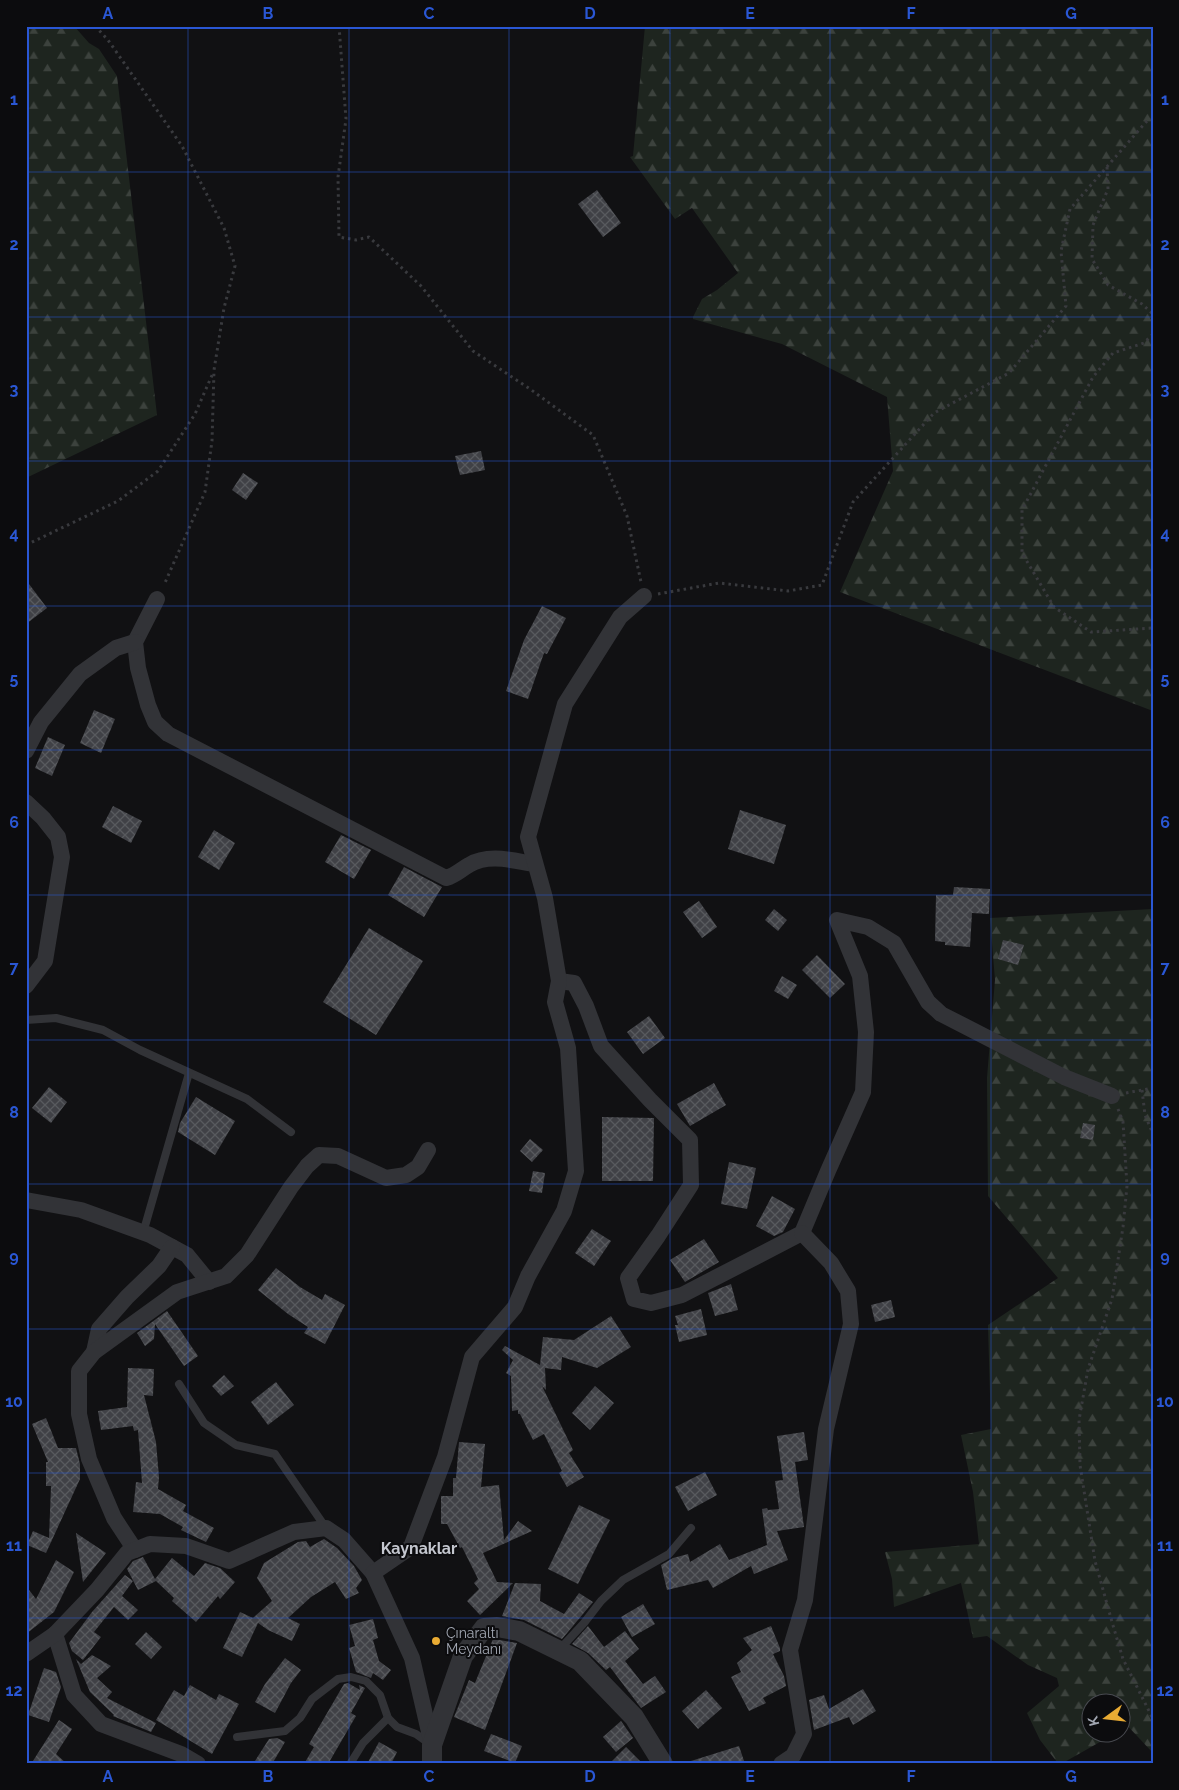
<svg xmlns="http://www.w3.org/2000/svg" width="1179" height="1790" viewBox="0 0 1179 1790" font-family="Raleway,sans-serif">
<defs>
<pattern id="forest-firs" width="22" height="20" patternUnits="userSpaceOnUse" patternTransform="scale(1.25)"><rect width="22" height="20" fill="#1e251f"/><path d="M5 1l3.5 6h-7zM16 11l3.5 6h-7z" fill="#3c423d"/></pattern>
<pattern id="building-cross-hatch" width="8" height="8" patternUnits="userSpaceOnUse" patternTransform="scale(1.25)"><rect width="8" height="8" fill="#404146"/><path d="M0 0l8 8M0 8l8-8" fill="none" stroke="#585a5e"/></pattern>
</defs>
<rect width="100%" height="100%" fill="#111113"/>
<g fill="url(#forest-firs)">
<path d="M26,26H74L89,43L99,49L117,76L157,415L26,478Z"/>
<path d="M645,26H1153V711L840,592L893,471L887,397L782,344L693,319V317L702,299L717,290L738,273L692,208L675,219L630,157L633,156Z"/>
<path d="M1153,909V1753L1123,1721L1122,1722V1702H1092V1732L1112,1733L1107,1738L1061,1764H1054L1057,1762L1040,1740L1027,1713L1059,1686L1057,1678L1028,1665L987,1636L973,1638L961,1583L894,1607L892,1579L885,1552L979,1544L973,1492L961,1435L991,1429L988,1325L1058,1278L988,1196L987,1078L995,980L990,918Z"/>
</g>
<g fill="url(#building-cross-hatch)">
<path d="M597,190L621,223L603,237L578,204Z"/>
<path d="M481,451L485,470L460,475L455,456Z"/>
<path d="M243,473L258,483L246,500L232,490Z"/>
<path d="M26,580L47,608L26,624Z"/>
<path d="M542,606L566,618L547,654L544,653L528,699L506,691L524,640Z"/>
<path d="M94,710L115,719L101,753L80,743Z"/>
<path d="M48,737L65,745L52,776L35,768Z"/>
<path d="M113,806L142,821L131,843L102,827Z"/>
<path d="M740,810L786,825L774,864L728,849Z"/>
<path d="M214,830L235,843L219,870L198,857Z"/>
<path d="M341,835L371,850L354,879L325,862Z"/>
<path d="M404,867L442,887L424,917L388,895Z"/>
<path d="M954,887L990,889L989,914L972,913L970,947L945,945V942L935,941L936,895H953Z"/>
<path d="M699,901L717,927L702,938L683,912Z"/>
<path d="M774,909L787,920L778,931L765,920Z"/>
<path d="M369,928L423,961L376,1035L323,1002Z"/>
<path d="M1003,940L1024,945L1018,965L998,959Z"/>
<path d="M817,955L845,984L830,998L802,970Z"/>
<path d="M782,976L797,985L788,999L774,991Z"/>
<path d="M649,1016L665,1038L643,1054L627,1032Z"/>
<path d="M714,1083L726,1105L690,1126L677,1104Z"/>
<path d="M49,1087L67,1102L51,1123L32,1108Z"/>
<path d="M196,1097L235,1121L215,1155L178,1132L180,1123Z"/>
<path d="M602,1117L654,1118L653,1181H602Z"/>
<path d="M1083,1123L1095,1125L1093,1140L1080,1138Z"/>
<path d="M530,1139L543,1150L532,1162L520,1151Z"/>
<path d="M729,1162L756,1168L747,1209L721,1204Z"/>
<path d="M533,1171L545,1173L542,1193L529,1191Z"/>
<path d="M772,1196L795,1209L783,1232L774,1236L756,1226Z"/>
<path d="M592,1229L611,1241L594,1266L575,1253Z"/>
<path d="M704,1239L719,1262L685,1282L670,1260Z"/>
<path d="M276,1268L300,1287L322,1300L325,1294L345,1305L325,1344L304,1333L308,1327L288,1314L258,1290Z"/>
<path d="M731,1284L738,1310L715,1316L708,1293Z"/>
<path d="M891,1300L895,1317L875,1322L871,1305Z"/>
<path d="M701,1309L707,1335L679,1342L675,1325H678L675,1316Z"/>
<path d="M167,1311L198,1356L184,1366L155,1324L154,1339L145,1346L137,1333Z"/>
<path d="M611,1316L631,1347L597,1368L562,1357L561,1370L545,1368L546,1390L542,1386L573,1450L569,1453L584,1477L567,1487L559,1473L562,1471L544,1434L533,1440L520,1414H518V1410L512,1411L511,1376L506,1373L513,1360L502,1350L505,1346L540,1365L543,1337L574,1340Z"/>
<path d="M128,1368L154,1369L153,1396L144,1395L156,1442L159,1477L158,1489L186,1505L183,1511L214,1528L206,1542L181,1530L183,1527L160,1514L133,1512L136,1482L142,1483L138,1430L134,1431L133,1426L101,1430L98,1411L127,1407Z"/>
<path d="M224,1375L234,1386L221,1396L212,1386Z"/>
<path d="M276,1382L294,1405L268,1425L251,1402Z"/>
<path d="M595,1386L614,1403L590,1430L572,1413Z"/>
<path d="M46,1418L58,1448H76L80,1464V1479L46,1553L27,1545L33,1531L49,1538L51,1486H46V1462H48L32,1424Z"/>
<path d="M804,1432L808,1460L795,1462L804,1527L777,1531L788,1560L754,1574L751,1566L713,1588L708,1580L667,1590L661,1565L673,1558L688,1554L690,1562L720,1544L729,1560L767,1545L762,1509L767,1508L768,1510L779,1509L775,1481L783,1480L777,1436Z"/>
<path d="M459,1442L485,1444L481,1487L499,1485L504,1540L518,1521L532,1531L483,1553L497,1582L513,1583L480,1615L467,1601L479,1589L474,1583L478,1579L462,1547L460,1548L447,1524H441V1496H453V1478H456Z"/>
<path d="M705,1472L717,1495L688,1511L675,1487Z"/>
<path d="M579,1505L610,1520L578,1584L548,1569Z"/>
<path d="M76,1533L106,1553L83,1582Z"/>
<path d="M324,1539L337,1548L354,1566L362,1580L356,1588L359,1593L346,1599L335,1582L311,1597L288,1618L300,1624L292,1641L268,1630L258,1623L242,1657L223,1648L240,1612L253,1618L272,1601L257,1578L264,1563L298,1542L306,1541L310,1547Z"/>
<path d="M143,1557L155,1579L172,1558L194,1576L205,1563L220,1568L235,1582L220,1599L218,1596L196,1622L172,1601L174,1598L156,1581L138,1590L127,1569L133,1561Z"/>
<path d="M56,1560L74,1572L54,1612L26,1634V1586L36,1599Z"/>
<path d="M125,1575L133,1581L122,1596L138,1610L128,1620L114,1607L94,1632L101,1637L83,1660L72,1651L69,1643L92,1612Z"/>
<path d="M515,1583L541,1584L540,1601L564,1614L579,1593L593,1602L562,1639L524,1620L502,1616Z"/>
<path d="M643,1604L655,1624L632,1637L621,1617Z"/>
<path d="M373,1619L378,1638L373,1640L379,1661L391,1670L383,1680L373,1673L371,1678L356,1672L349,1648L355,1646L349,1625Z"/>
<path d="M588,1626L604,1647L625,1631L639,1649L625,1661L643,1684L655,1676L666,1692L641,1708L610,1667L606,1670L588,1653L572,1644Z"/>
<path d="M771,1626L780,1648V1651L773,1654L784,1676L786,1686L763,1698L766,1703L749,1711L731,1677L741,1672L737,1663L752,1650L743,1638Z"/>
<path d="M146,1632L162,1647L151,1659L135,1644Z"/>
<path d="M493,1639L517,1643L485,1730L454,1717L469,1680L475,1683Z"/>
<path d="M92,1655L111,1666L97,1678L112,1692L107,1698L156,1723L151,1732L113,1716L114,1715L90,1692L76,1659L81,1664Z"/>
<path d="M285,1658L301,1670L291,1683L275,1713L255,1702L265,1684Z"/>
<path d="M44,1668L56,1672L61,1687L49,1722L28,1715Z"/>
<path d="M348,1683L360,1690L359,1685L365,1688L351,1713L356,1716L328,1764H304L314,1747L309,1744L344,1684Z"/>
<path d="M190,1685L216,1700L219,1694L239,1704L212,1754L156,1720L174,1690L184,1696Z"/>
<path d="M863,1689L876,1711L853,1725L849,1717L814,1730L809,1700L824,1695L829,1709Z"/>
<path d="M706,1690L722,1708L698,1729L682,1711Z"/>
<path d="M59,1720L72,1729L56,1754L67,1764H31Z"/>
<path d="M621,1721L633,1738L616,1752L603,1737Z"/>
<path d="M491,1734L522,1746L515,1763L484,1751Z"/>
<path d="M277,1738L285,1742L272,1764H253L269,1739Z"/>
<path d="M379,1742L397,1752L391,1764H367Z"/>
<path d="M739,1746L745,1764H691V1761Z"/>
<path d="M626,1747L643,1764H609Z"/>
</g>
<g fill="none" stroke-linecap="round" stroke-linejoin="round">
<g stroke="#393a3e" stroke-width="3" stroke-dasharray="2.5 4" stroke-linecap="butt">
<path d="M95,26L108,40L182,146L224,228L235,266L224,308L214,370L212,441L205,492L164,585"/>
<path d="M339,26L346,119L338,177L339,237L356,240L369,237L421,286L473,351L530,389L593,435L627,516L641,582"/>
<path d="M1107,167L1108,189L1093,225L1092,259L1108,285L1142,304L1153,314"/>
<path d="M1153,334L1144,343L1113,353L1093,377L1022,510V553L1054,607L1091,632L1153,628"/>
<path d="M26,545L118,501L158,471L195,414L213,373"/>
<path d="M658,594L719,583L788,591L822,585L853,502L934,413L1009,373L1066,306L1061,251L1070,209L1146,122L1153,119"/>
<path d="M1142,1090L1145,1115L1153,1134"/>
<path d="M1126,1093L1153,1088"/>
<path d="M1118,1109L1123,1122L1127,1186L1123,1227L1112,1299L1088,1369L1079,1420L1080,1465L1095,1561L1112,1622L1123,1659L1153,1719"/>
</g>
<g stroke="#323337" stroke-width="8">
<path d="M26,1020L56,1018L103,1030L140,1050L247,1099L291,1132"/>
<path d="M143,1233L189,1073"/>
<path d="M179,1384L204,1423L236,1445L275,1454L326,1528"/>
<path d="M560,1649L584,1623L601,1601L623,1580L669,1554L691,1528"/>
<path d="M237,1737L285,1731L300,1718L312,1699L338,1679L351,1677L366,1681L380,1695L388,1718L397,1727L416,1734L430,1744"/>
<path d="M350,1764L363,1743L388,1718"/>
</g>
<g stroke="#323337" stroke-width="16">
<path d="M157,599L135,642L138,668L148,705L155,722L168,734L446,878C456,875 460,870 469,865C489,853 514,861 535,864"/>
<path d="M26,751L41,722L80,674L116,648L135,642"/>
<path d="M26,802L43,818L58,837L62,857L45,961L26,986"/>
<path d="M559,981L574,983L586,1006L601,1046L650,1100L690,1140L691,1185L658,1236L628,1278L634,1299L651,1303L682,1295L802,1233L828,1171L863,1092L866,1032L860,976L837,920L868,927L894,943L928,1002L941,1014L1064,1077L1112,1096"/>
<path d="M26,1200L81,1210L150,1235L187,1255L209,1282"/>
<path d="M94,1352L99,1329L127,1297L159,1266L172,1247"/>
<path d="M135,1550L114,1518L89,1459L79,1414V1371L94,1352L177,1292L226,1276L247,1255L291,1187L307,1166L319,1155L338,1156L386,1178L406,1175L418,1167L428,1150"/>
<path d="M55,1634L74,1695L101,1724L181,1754L198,1764"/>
<path d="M26,1654L55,1634L97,1590L127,1553L150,1544L186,1546L229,1561L294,1532L326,1528L344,1540L373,1573"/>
<path d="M432,1745L412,1658L373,1573L411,1547L445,1457L472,1357L515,1307L528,1276L564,1211L576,1171L568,1048L555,1002L559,981L545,898L528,837L565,704L620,617L644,596"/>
<path d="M781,1764L793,1756L804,1734L790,1650L805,1600L826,1429L851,1324L848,1291L831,1263L802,1233"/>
</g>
<path stroke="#323337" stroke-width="20" d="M432,1764V1745L463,1656L484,1628L497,1627L519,1631L580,1661L634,1717L663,1764"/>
</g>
<path fill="none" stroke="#2a57d4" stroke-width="1" stroke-opacity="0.55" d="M188,26V1764M349,26V1764M509,26V1764M670,26V1764M830,26V1764M991,26V1764M26,172H1153M26,317H1153M26,461H1153M26,606H1153M26,750H1153M26,895H1153M26,1040H1153M26,1184H1153M26,1329H1153M26,1473H1153M26,1618H1153"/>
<circle fill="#e9ab33" stroke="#0c0c0e" stroke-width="2" cx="436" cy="1641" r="5"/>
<g text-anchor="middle" stroke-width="4" stroke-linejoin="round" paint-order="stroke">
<g font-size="14" fill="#a3a8b3" stroke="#0c0c0e" text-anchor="start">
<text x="446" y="1638">Çınaraltı<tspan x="446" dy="16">Meydanı</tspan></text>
</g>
<g font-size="16" font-weight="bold" fill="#c4c7cf" stroke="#0c0c0e">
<text x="419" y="1554">Kaynaklar</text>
</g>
</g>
<rect width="1179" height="1790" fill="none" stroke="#0c0c0e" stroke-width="55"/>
<g transform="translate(1106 1718) rotate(255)"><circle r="24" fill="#0c0c0e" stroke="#484a50"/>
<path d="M0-4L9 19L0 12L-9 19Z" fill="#e9ab33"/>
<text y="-8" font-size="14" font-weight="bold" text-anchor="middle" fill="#a3a8b3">K</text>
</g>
<rect x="28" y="28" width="1124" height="1734" fill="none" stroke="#2a57d4" stroke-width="2"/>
<g font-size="16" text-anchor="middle" font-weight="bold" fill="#2a57d4">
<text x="108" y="19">A</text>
<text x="268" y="19">B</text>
<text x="429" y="19">C</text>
<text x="590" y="19">D</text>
<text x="750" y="19">E</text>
<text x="911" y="19">F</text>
<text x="1071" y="19">G</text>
<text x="14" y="105">1</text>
<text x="1165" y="105">1</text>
<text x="14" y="250">2</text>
<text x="1165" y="250">2</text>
<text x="14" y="395">3</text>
<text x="1165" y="395">3</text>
<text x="14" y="539">4</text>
<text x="1165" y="539">4</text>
<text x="14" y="684">5</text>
<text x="1165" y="684">5</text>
<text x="14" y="828">6</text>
<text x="1165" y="828">6</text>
<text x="14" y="973">7</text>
<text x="1165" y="973">7</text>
<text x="14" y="1118">8</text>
<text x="1165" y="1118">8</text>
<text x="14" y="1262">9</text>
<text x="1165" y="1262">9</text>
<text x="14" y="1407">10</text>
<text x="1165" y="1407">10</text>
<text x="14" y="1551">11</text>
<text x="1165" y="1551">11</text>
<text x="14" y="1696">12</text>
<text x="1165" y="1696">12</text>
<text x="108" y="1782">A</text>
<text x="268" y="1782">B</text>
<text x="429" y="1782">C</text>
<text x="590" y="1782">D</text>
<text x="750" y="1782">E</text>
<text x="911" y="1782">F</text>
<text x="1071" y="1782">G</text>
</g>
</svg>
